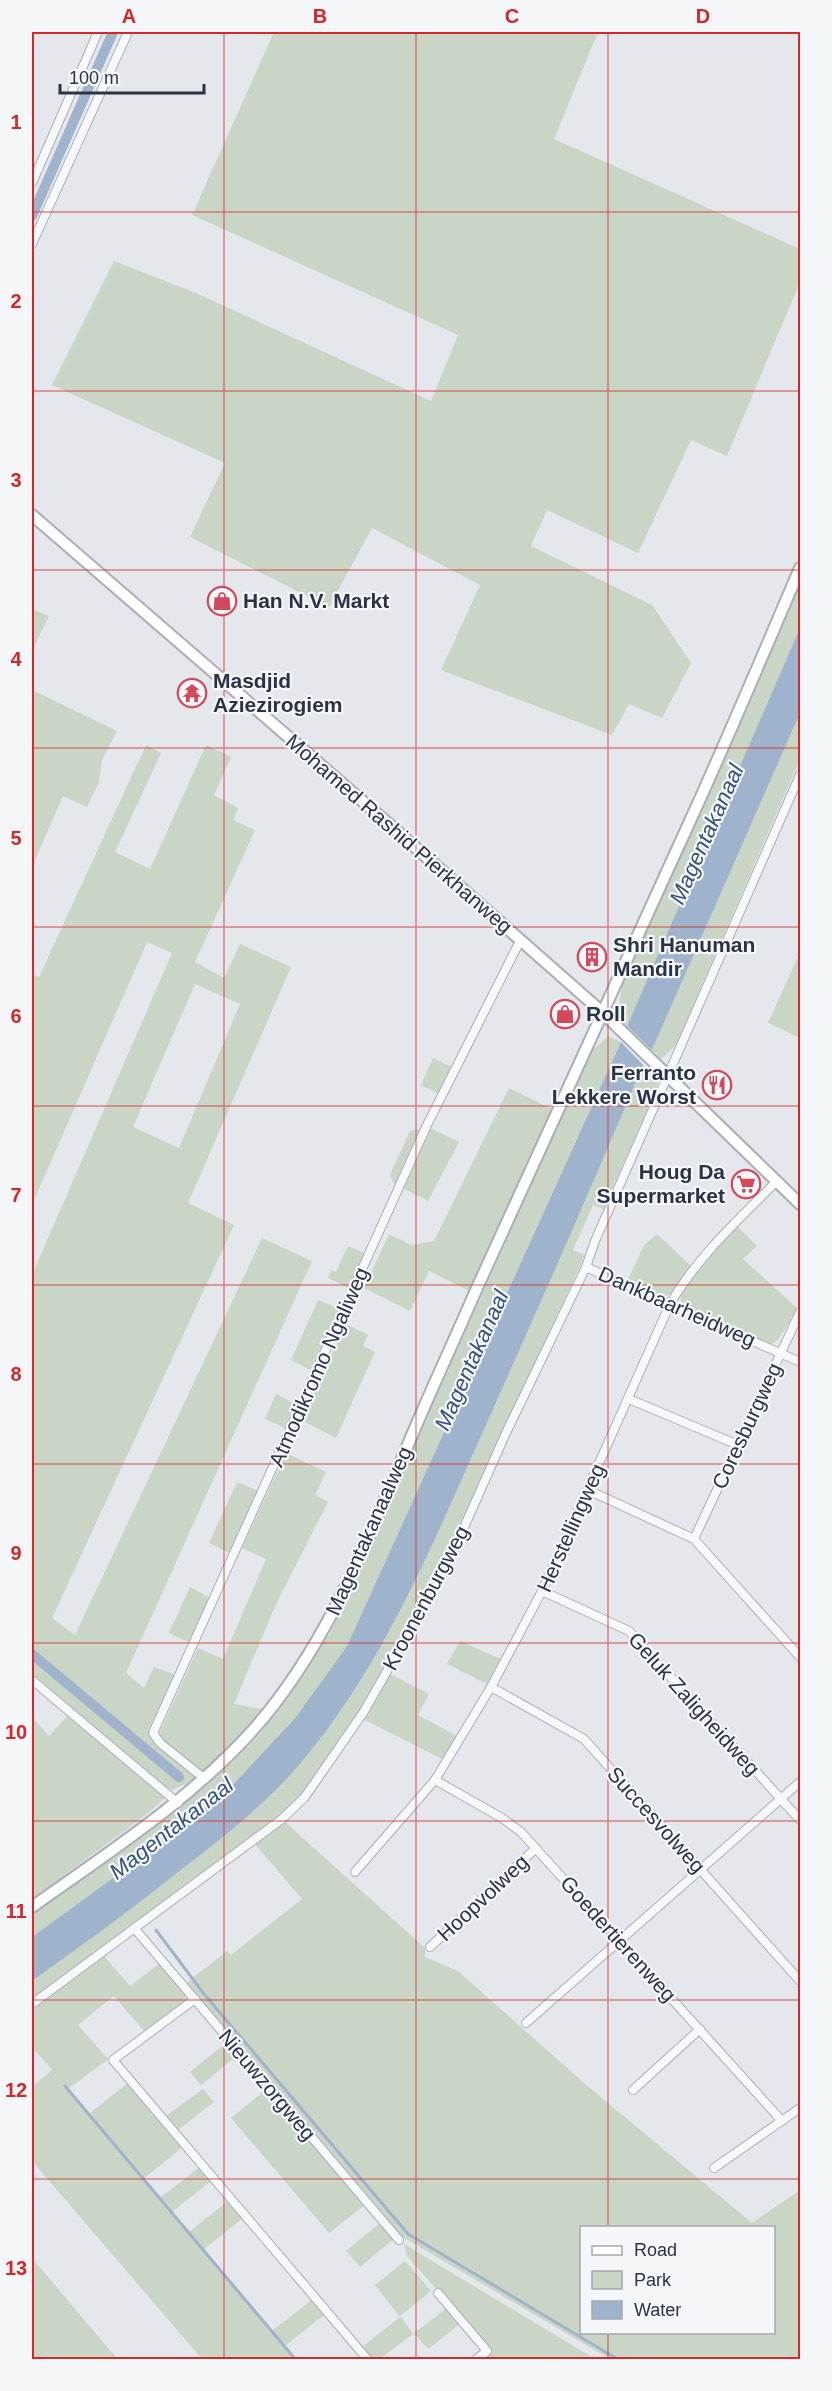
<svg xmlns="http://www.w3.org/2000/svg" width="832" height="2391" viewBox="0 0 832 2391" font-family="Helvetica,sans-serif">
<rect width="100%" height="100%" fill="#e4e7ec"/>
<g fill="#c9d6c5" fill-rule="evenodd">
<path d="M274,32H598L554,139L800,249V282L727,456L691,440L638,553L547,510L531,546L652,605L691,663L662,718L629,704L612,735L441,670L480,585L372,528L329,607L190,537L225,463L52,385L114,261L196,293L431,401L458,335L192,215Z"/>
<path d="M800,584V628L627,1026L617,1015L622,986Z"/>
<path d="M32,609L49,616L32,651Z"/>
<path d="M32,690L117,731L102,760L99,782L87,807L63,796L32,867Z"/>
<path d="M800,713V759L676,1045L661,1059L652,1050Z"/>
<path d="M146,745L161,753L115,852L150,869L206,745L231,757L214,795L238,808L233,820L255,830L195,962L224,978L240,944L291,967L188,1203L234,1225L52,1618L75,1635L262,1238L312,1261L126,1673L144,1688L154,1667L179,1676L152,1733L196,1776L190,1782L172,1790L164,1786L32,1673V1275L172,953L147,942L32,1205V974L39,977ZM195,984L240,1004L179,1148L133,1127Z"/>
<path d="M800,952V1038L768,1023Z"/>
<path d="M608,1036L621,1042L347,1646L296,1717L227,1791L168,1838L32,1937V1913L162,1821L209,1783L259,1735L331,1631L591,1052Z"/>
<path d="M433,1058L456,1069L443,1096L421,1085Z"/>
<path d="M643,1065L657,1078V1088L603,1209L593,1205L573,1250L585,1255C549,1332 514,1409 478,1486C426,1598 369,1719 285,1812L32,2000V1981C84,1943 136,1906 186,1866C224,1837 260,1808 292,1773C380,1675 429,1552 482,1434C537,1311 591,1189 643,1065Z"/>
<path d="M509,1088L552,1109L469,1291L429,1271L410,1311L364,1288L389,1234L411,1245L434,1241Z"/>
<path d="M430,1128L459,1142L428,1201L393,1183L390,1175L410,1131Z"/>
<path d="M738,1227L757,1246L743,1259L798,1309L778,1340L772,1344L765,1343L683,1306C669,1287 724,1241 738,1227Z"/>
<path d="M657,1234L691,1266L671,1294L666,1296L627,1282L644,1245Z"/>
<path d="M348,1246L371,1256L355,1291L328,1278L331,1270L336,1272Z"/>
<path d="M318,1300L345,1311L316,1373L291,1360Z"/>
<path d="M346,1324L368,1335L363,1346L375,1352L336,1438L301,1420Z"/>
<path d="M276,1394L300,1406L289,1430L265,1419Z"/>
<path d="M286,1453L326,1472L315,1495L328,1502L276,1604L234,1704L262,1709L241,1735L205,1771L200,1772L161,1740L159,1734L198,1648L223,1659L266,1559L242,1548Z"/>
<path d="M237,1482L261,1492L234,1555L209,1543Z"/>
<path d="M190,1587L214,1600L193,1644L169,1633Z"/>
<path d="M460,1641L503,1660L489,1685L447,1664Z"/>
<path d="M390,1674L429,1694L418,1715L457,1736L442,1759L363,1719Z"/>
<path d="M69,1714L165,1798L147,1814L32,1899V1717L49,1736Z"/>
<path d="M285,1822L425,1948V1957L458,1971L584,2083L752,2223L800,2190V2359H610L401,2236L394,2230L185,1984L227,1951L231,1955L302,1899L254,1843ZM582,2228H774V2332H582Z"/>
<path d="M104,1956L130,1986L159,1964L186,1994L185,2003L145,2032L114,1996L78,2025L108,2059L68,2089L89,2114L129,2082L184,2146L143,2179L160,2198L200,2167L211,2181L172,2212L189,2232L228,2201L243,2218L203,2250L272,2331L313,2299L325,2314L285,2346L296,2359H202L32,2161V2087L52,2070L32,2047V2008Z"/>
<path d="M227,2042L238,2055L201,2085L190,2072Z"/>
<path d="M268,2088L366,2204L329,2233L231,2118Z"/>
<path d="M203,2089L214,2102L178,2130L166,2116Z"/>
<path d="M381,2222L395,2238L360,2267L346,2251Z"/>
<path d="M404,2244L595,2359H483L492,2352L407,2256Z"/>
<path d="M32,2258L108,2348L118,2359H32Z"/>
<path d="M405,2261L431,2291L400,2316L413,2334L380,2359H372L362,2347L400,2317L375,2285Z"/>
<path d="M447,2308L460,2324L428,2349L414,2333Z"/>
</g>
<g fill="#9fb4cc">
<path d="M800,628V713L652,1050L627,1026Z"/>
<path d="M621,1042L643,1065C591,1189 537,1311 482,1434C429,1552 380,1674 292,1773C260,1808 224,1837 186,1866C136,1906 84,1944 32,1981V1937L168,1838L227,1791L296,1717L347,1646Z"/>
</g>
<g fill="none" stroke-linecap="round" stroke-linejoin="round">
<g stroke="#9fb4cc" stroke-width="3">
<path d="M156,1930L204,1994L408,2234L619,2360"/>
<path d="M65,2086L296,2360"/>
</g>
<g stroke="#9fb4cc" stroke-width="10">
<path d="M32,216L113,32"/>
<path d="M32,1654L179,1777"/>
</g>
<g stroke="#a9aeb7" stroke-width="10">
<g id="street">
<path d="M32,183L98,32"/>
<path d="M32,244L128,32"/>
<path d="M586,1267L800,1362"/>
<path d="M629,1399L738,1445"/>
<path d="M588,1490L694,1539L800,1657"/>
<path d="M694,1539L800,1312"/>
<path d="M542,1591L629,1631L800,1820"/>
<path d="M32,1680L178,1803"/>
<path d="M491,1687L584,1739L800,1981"/>
<path d="M205,1779L160,1743L153,1733L427,1125L520,941"/>
<path d="M435,1780L502,1818L521,1832L782,2121"/>
<path d="M355,1872L435,1780L491,1687L542,1591L670,1304C698,1256 738,1220 777,1181"/>
<path d="M135,1929L399,2240"/>
<path d="M430,1947L536,1848"/>
<path d="M195,1999L113,2060L368,2360"/>
<path d="M32,2004L282,1819L304,1798L316,1781L363,1713L446,1568L506,1433L586,1267L595,1241L800,775"/>
<path d="M526,2023L800,1782"/>
<path d="M633,2090L700,2029"/>
<path d="M714,2168L800,2108"/>
<path d="M438,2293L487,2351L475,2360"/>
</g>
</g>
<g stroke="#a9aeb7" stroke-width="14">
<g id="secondary">
<path d="M32,515L390,825L602,1012L800,1204"/>
<path d="M32,1907C109,1852 189,1801 253,1730C325,1649 365,1546 407,1447C429,1394 454,1341 477,1288C547,1132 620,977 690,821C728,738 764,652 800,568"/>
</g>
</g>
<use href="#street" stroke="#f7f8fa" stroke-width="8"/>
<use href="#secondary" stroke="#fff" stroke-width="10"/>
</g>
<path fill="none" stroke="#d62828" stroke-width="1.5" stroke-opacity="0.55" d="M224,32V2360M416,32V2360M608,32V2228M32,212H800M32,391H800M32,570H800M32,748H800M32,927H800M32,1106H800M32,1285H800M32,1464H800M32,1643H800M32,1821H800M32,2000H800M32,2179H800M608,2332V2360"/>
<defs>
<g id="shop-ring" transform="scale(1.5)"><circle r="9.5" fill="#f4f6f9" stroke="#d1495b" stroke-width="1.5"/><path d="M-5-2.5h2.3a2.7 3.5 0 0 1 5.4 0H5L5.5 6h-11ZM-1.5-2.5h3a1.5 2.3 0 0 0-3 0Z" fill="#d1495b"/></g>
<g id="temple-ring" transform="scale(1.5)"><circle r="9.5" fill="#f4f6f9" stroke="#d1495b" stroke-width="1.5"/><path d="M0-6L5-2H3V0L6.5 2.5H4V6H1.5V3h-3V6H-4V2.5H-6.5L-3 0V-2H-5Z" fill="#d1495b"/></g>
<g id="building-ring" transform="scale(1.5)"><circle r="9.5" fill="#f4f6f9" stroke="#d1495b" stroke-width="1.5"/><path d="M-4-6H4V6H1V3H-1V6H-4ZM-2.5-4.3h1.7v1.8h-1.7ZM.8-4.3h1.7v1.8H.8ZM-2.5-1h1.7V.8h-1.7ZM.8-1h1.7V.8H.8Z" fill="#d1495b"/></g>
<g id="restaurant-ring" transform="scale(1.5)"><circle r="9.5" fill="#f4f6f9" stroke="#d1495b" stroke-width="1.5"/><path d="M-5-6h1v4h1v-4h1v4h1v-4h1v5L-1.5 .5V6h-2V.5L-5-1ZM5-6V6H3V1.5H1.5Q1.5-4 5-6Z" fill="#d1495b"/></g>
<g id="supermarket-ring" transform="scale(1.5)"><circle r="9.5" fill="#f4f6f9" stroke="#d1495b" stroke-width="1.5"/><path d="M-6-5.5h2.5l.6 2H6L4.5 2H-2.5L-4.4-4H-6ZM-1.5 3.2a1.3 1.3 0 1 0 .1 0ZM3 3.2a1.3 1.3 0 1 0 .1 0Z" fill="#d1495b"/></g>
</defs>
<g fill-rule="evenodd">
<use href="#shop-ring" x="222" y="601"/>
<use href="#temple-ring" x="192" y="693"/>
<use href="#building-ring" x="592" y="957"/>
<use href="#shop-ring" x="565" y="1014"/>
<use href="#restaurant-ring" x="717" y="1085"/>
<use href="#supermarket-ring" x="746" y="1184"/>
</g>
<g text-anchor="middle" stroke-width="4.5" stroke-linejoin="round" paint-order="stroke">
<g font-size="21" font-weight="bold" fill="#2b3445" stroke="#f4f6f9" text-anchor="start">
<text x="243" y="608">Han N.V. Markt</text>
<text x="213" y="688">Masdjid<tspan x="213" dy="24">Aziezirogiem</tspan></text>
<text x="613" y="952">Shri Hanuman<tspan x="613" dy="24">Mandir</tspan></text>
<text x="586" y="1021">Roll</text>
<text x="696" y="1080" text-anchor="end">Ferranto<tspan x="696" dy="24">Lekkere Worst</tspan></text>
<text x="725" y="1179" text-anchor="end">Houg Da<tspan x="725" dy="24">Supermarket</tspan></text>
</g>
<g font-size="21" fill="#2b3445" stroke="#f4f6f9">
<text transform="translate(399 834) rotate(41)" y="7">Mohamed Rashid Pierkhanweg</text>
<text transform="translate(677 1307) rotate(24)" y="7">Dankbaarheidweg</text>
<text transform="translate(319 1367) rotate(-66)" y="7">Atmodikromo Ngaliweg</text>
<text transform="translate(747 1426) rotate(-65)" y="7">Coresburgweg</text>
<text transform="translate(571 1528) rotate(-66)" y="7">Herstellingweg</text>
<text transform="translate(369 1531) rotate(-66)" y="7">Magentakanaalweg</text>
<text transform="translate(426 1598) rotate(-62)" y="7">Kroonenburgweg</text>
<text transform="translate(694 1704) rotate(48)" y="7">Geluk Zaligheidweg</text>
<text transform="translate(656 1820) rotate(48)" y="7">Succesvolweg</text>
<text transform="translate(483 1898) rotate(-43)" y="7">Hoopvolweg</text>
<text transform="translate(618 1939) rotate(48)" y="7">Goedertierenweg</text>
<text transform="translate(267 2085) rotate(50)" y="7">Nieuwzorgweg</text>
</g>
<g font-size="22" font-style="italic" fill="#34527a" stroke="#f4f6f9">
<text transform="translate(706 834) rotate(-66)" y="8">Magentakanaal</text>
<text transform="translate(471 1360) rotate(-66)" y="8">Magentakanaal</text>
<text transform="translate(171 1828) rotate(-38)" y="8">Magentakanaal</text>
</g>
</g>
<rect width="832" height="2391" fill="none" stroke="#f4f6f9" stroke-width="66"/>
<rect x="580" y="2226" width="195" height="108" fill="#f4f6f9" stroke="#a4a8b1" stroke-width="1.5"/>
<rect x="592" y="2246" width="30" height="9" fill="#ffffff" stroke="#a4a8b1" stroke-width="1.5"/>
<text x="634" y="2256" font-size="18" fill="#2b3445">Road</text>
<rect x="592" y="2271" width="30" height="18" fill="#c9d6c5" stroke="#a4a8b1" stroke-width="1.5"/>
<text x="634" y="2286" font-size="18" fill="#2b3445">Park</text>
<rect x="592" y="2301" width="30" height="18" fill="#9fb4cc" stroke="#a4a8b1" stroke-width="1.5"/>
<text x="634" y="2316" font-size="18" fill="#2b3445">Water</text>
<path d="M60 84v9h144v-9" fill="none" stroke="#2b3445" stroke-width="3"/>
<text x="69" y="84" font-size="18" fill="#2b3445" stroke="#f4f6f9" stroke-width="4.5" paint-order="stroke">100 m</text>
<rect x="33" y="33" width="766" height="2325" fill="none" stroke="#d62828" stroke-width="2"/>
<g font-size="20" text-anchor="middle" font-weight="bold" fill="#d62828">
<text x="129" y="23">A</text>
<text x="320" y="23">B</text>
<text x="512" y="23">C</text>
<text x="703" y="23">D</text>
<text x="16" y="129">1</text>
<text x="16" y="308">2</text>
<text x="16" y="487">3</text>
<text x="16" y="666">4</text>
<text x="16" y="845">5</text>
<text x="16" y="1023">6</text>
<text x="16" y="1202">7</text>
<text x="16" y="1381">8</text>
<text x="16" y="1560">9</text>
<text x="16" y="1739">10</text>
<text x="16" y="1918">11</text>
<text x="16" y="2097">12</text>
<text x="16" y="2275">13</text>
</g>
</svg>
